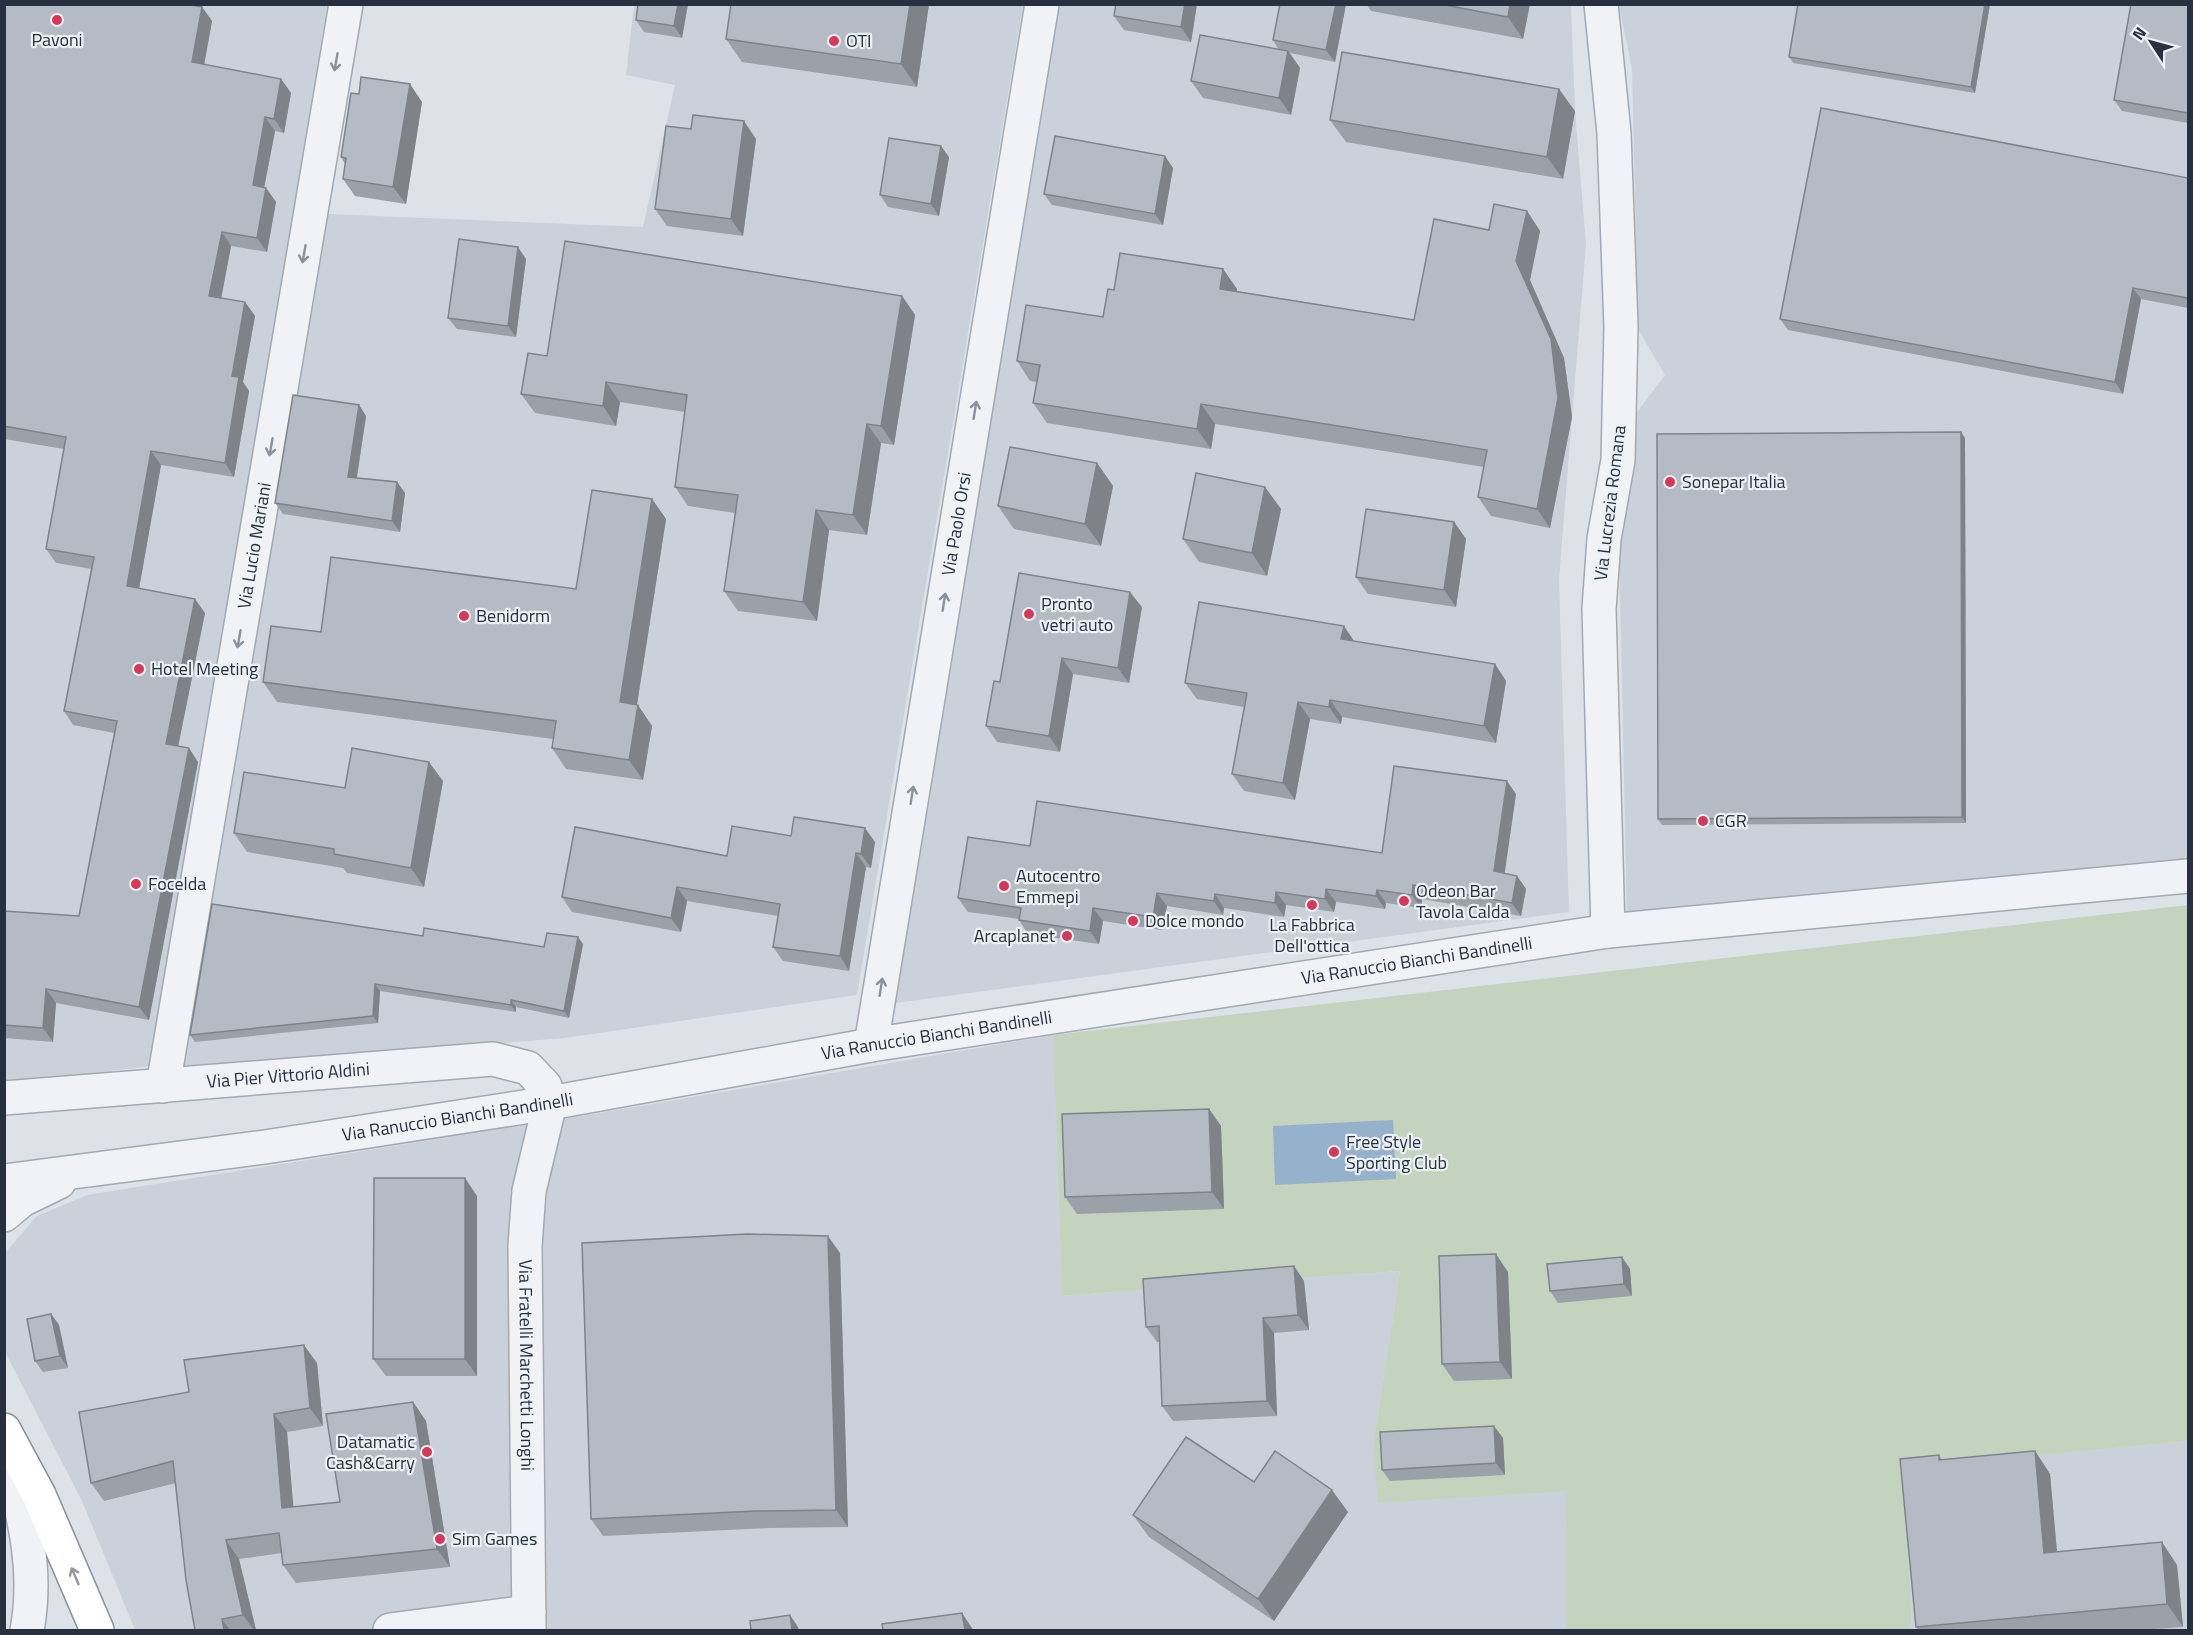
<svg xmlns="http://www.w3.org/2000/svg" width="2193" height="1635" viewBox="0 0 2193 1635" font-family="'Titillium Web',sans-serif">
<rect width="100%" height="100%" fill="#dde2e8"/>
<g fill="#cbd1da">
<path d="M4,5H327L277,330L150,1066L5,1084Z"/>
<path d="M634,5H1023L857,995L565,1038L179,1069L328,214L643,227L675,85L626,75Z"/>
<path d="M1058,5H1571L1575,111L1586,244L1559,579L1569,912L888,1004Z"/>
<path d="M1619,5H2188V862L1627,918L1619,554L1634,416L1665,375L1638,329L1632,69Z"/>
<path d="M1053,1035L1062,1296L1400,1271L1373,1447L1565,1491L1566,1630H135L82,1501L5,1352V1253L37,1216L87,1195L564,1119Z"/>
<path d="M2188,1441V1630H1912L1904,1467Z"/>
</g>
<path fill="#c4d3be" d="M2188,905V1441L1904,1468L1912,1630H1566L1565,1491L1378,1503L1373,1447L1400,1271L1062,1296L1053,1035Z"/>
<path fill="#95b1cb" d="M1393,1120L1396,1179L1275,1185L1273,1126Z"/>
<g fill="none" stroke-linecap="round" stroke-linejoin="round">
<g stroke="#a2a9b2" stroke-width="36">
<g id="minor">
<path d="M1601,4L1614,133L1621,327L1618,460L1604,539L1599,609L1608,931"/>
<path id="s1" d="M871,1045L1042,4"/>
<path id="s2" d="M163,1086L346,4"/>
<path id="s3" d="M4,1098L493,1059L528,1068L545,1086L550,1103L529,1191L525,1246L529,1630"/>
<path id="s4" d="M4,1181L265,1147L550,1103L871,1045L1608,931L2188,876"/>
<path d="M4,1215L22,1200L59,1182"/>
<path d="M6,1447C22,1508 39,1567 27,1630"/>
<path d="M390,1630L529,1612"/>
</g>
</g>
<g stroke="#8490a0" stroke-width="36">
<path id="highway" d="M4,1430L39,1495L97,1630"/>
</g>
<use href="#minor" stroke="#f0f2f6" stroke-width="33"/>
<use href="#highway" stroke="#fff" stroke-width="33"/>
</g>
<g fill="#9ba1a9">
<path d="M4,4L202,7L212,21L204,65L281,79L291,93L284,133L275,131L264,187L266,188L276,202L267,252L231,246L221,298L245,302L255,316L243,382L249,391L234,477L161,465L139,588L205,613L178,746L198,762L149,1020L56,1003L53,1042L4,1038V911L79,916L114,733L73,725L64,711L92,569L56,563L46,549L64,449L4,439Z"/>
<path d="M638,4H688L682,38L644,32L636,20Z"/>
<path d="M929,4L917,87L742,62L726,39Z"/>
<path d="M1116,4H1197L1191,42L1124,30L1114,16Z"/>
<path d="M1280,4H1346L1335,62L1290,53L1300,68L1291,115L1203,98L1191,81L1279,50L1273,40Z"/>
<path d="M1366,4H1530L1523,39L1371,11Z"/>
<path d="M1990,4L1975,93L1793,63L1789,57Z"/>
<path d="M2188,4V123L2122,111L2114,100Z"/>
<path d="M359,94L422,102L406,204L355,196L343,179L345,164L341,157Z"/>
<path d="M1575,111L1563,179L1346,142L1330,120Z"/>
<path d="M756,139L743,236L667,226L655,209Z"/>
<path d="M949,157L939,216L888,207L880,195Z"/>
<path d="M1173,168L1163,225L1052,205L1044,194Z"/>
<path d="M2188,178V308L2141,299L2123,394L1788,330L1780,319Z"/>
<path d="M1527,211L1540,231L1530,280L1564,358L1572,417L1550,528L1491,516L1478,497L1484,467L1215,424L1211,449L1047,423L1033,403L1037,382L1030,381L1017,361L1103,317L1114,290L1223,269L1237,289V291L1414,320L1489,230Z"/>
<path d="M526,259L516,337L457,329L448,318Z"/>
<path d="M902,296L915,315L894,445L881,443L867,535L829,530L817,621L738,611L724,591L735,513L688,506L675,487L685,412L620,402L616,426L535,413L521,394L547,356Z"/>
<path d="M359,405L366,416L357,478L397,482L405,493L400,532L283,514L275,503Z"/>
<path d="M1965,438L1966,823L1662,825L1658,819Z"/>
<path d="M1097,463L1113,486L1101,546L1014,529L998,506Z"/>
<path d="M1265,487L1281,509L1267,576L1199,562L1183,539Z"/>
<path d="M652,499L666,519L637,705L652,726L643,780L566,769L552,748L553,739L277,702L263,682L321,632L576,589Z"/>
<path d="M1454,522L1466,539L1456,607L1368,594L1356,577Z"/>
<path d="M1142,607L1129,683L1073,674L1060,752L997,742L986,726L1000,682Z"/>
<path d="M1344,626L1354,641L1495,664L1506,681L1496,743L1342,717L1341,724L1310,719L1295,800L1244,791L1232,774L1244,707L1197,699L1185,683Z"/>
<path d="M443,781L424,887L347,873L343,868L247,852L234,833L345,788Z"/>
<path d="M1516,794L1504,873L1517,876L1526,889L1521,916L1422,899L1421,908L1386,903L1385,909L1336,902L1334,912L1286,905L1284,917L1224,908L1223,915L1167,906L1162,930L1103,921L1099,944L1028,934L1019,920V919L968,912L958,898L1030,846L1382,853Z"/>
<path d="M791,836L875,842L871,868L866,867L849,971L783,961L773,947L778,916L687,901L681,932L572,912L562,897L727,856Z"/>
<path d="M423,936L544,947L583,944L569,1018L516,1007V1012L380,991L378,1023L195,1042L190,1035Z"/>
<path d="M1209,1109L1221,1126L1224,1209L1077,1214L1065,1197Z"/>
<path d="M477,1196V1376H386L373,1359Z"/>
<path d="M840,1253L848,1527L769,1528L603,1536L591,1519Z"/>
<path d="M1622,1257L1630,1269L1632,1296L1558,1303L1550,1291Z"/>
<path d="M1294,1266L1304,1281L1309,1330L1274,1333L1277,1416L1173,1421L1162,1406L1160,1342H1157L1146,1327Z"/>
<path d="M1508,1272L1512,1379L1454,1381L1442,1364Z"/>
<path d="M51,1314L59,1325L68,1368L43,1372L35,1361Z"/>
<path d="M317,1363L323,1426L287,1432L293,1507L340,1502L413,1402L426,1421L450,1567L296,1583L283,1565L282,1553L239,1559L256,1630H195L176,1483L104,1501L91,1483L189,1392Z"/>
<path d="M1503,1438L1505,1475L1390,1481L1382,1470Z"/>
<path d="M2035,1451L2050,1474L2057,1552L2177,1565L2183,1627L2140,1630H1918L1916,1627L1939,1455L1942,1460Z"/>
<path d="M1254,1482L1348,1512L1274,1621L1149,1537L1133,1515Z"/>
</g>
<g fill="#7e838a">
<path d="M678,4H688L682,38L674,26Z"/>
<path d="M910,4H929L917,87L901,64Z"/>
<path d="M1185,4H1197L1191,42L1181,27Z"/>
<path d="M1336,4H1346L1335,62L1326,50Z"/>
<path d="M1510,4H1530L1523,39L1508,17Z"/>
<path d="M1985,4H1990L1975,93L1971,87Z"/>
<path d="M202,7L212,21L202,76L192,62Z"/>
<path d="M1288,51L1300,68L1291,115L1279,98Z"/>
<path d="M281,79L291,93L284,133L274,119Z"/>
<path d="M410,84L422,102L406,204L393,187Z"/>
<path d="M1559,89L1575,111L1563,179L1547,157Z"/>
<path d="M265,117L275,131L262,199L253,185Z"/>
<path d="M744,121L756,139L743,236L731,219Z"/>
<path d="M941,146L949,157L939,216L931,204Z"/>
<path d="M1165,156L1173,168L1163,225L1155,214Z"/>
<path d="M266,188L276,202L267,252L257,238Z"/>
<path d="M1527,211L1540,231L1530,280L1564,358L1572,417L1550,528L1537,509L1516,261Z"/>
<path d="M222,232L231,246L219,310L209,296Z"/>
<path d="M518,247L526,259L516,337L508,326Z"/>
<path d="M1223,269L1237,289L1234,308L1220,289Z"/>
<path d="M2133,288L2141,299L2123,394L2115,382Z"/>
<path d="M902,296L915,315L894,445L881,426Z"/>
<path d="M245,302L255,316L243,382L249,391L234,477L225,463L232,376Z"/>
<path d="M606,382L620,402L616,426L603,406Z"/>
<path d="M1201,404L1215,424L1211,449L1197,429Z"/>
<path d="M359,405L366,416L355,488L348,477Z"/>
<path d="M867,424L881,443L867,535L853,515Z"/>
<path d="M1961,432L1965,438L1966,823L1962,817Z"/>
<path d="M151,451L161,465L137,600L127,586Z"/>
<path d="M1097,463L1113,486L1101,546L1085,524Z"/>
<path d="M397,482L405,493L400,532L392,521Z"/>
<path d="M1265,487L1281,509L1267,576L1252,553Z"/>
<path d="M652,499L666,519L634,723L620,702Z"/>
<path d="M816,510L829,530L817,621L803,602Z"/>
<path d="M1454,522L1466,539L1456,607L1444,590Z"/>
<path d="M1130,592L1142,607L1129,683L1118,668Z"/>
<path d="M195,599L205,613L176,757L166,744Z"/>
<path d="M1344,626L1355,643L1341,639Z"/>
<path d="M1062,658L1073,674L1060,752L1049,736Z"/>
<path d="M1495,664L1506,681L1496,743L1484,726Z"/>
<path d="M1330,700L1342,717L1341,724L1329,707Z"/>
<path d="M1298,702L1310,719L1295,800L1283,783Z"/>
<path d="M638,705L652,726L643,780L629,760Z"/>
<path d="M189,748L198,762L149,1020L139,1007Z"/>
<path d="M429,762L443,781L424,887L411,868Z"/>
<path d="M1507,781L1516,794L1503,885L1494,871Z"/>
<path d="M865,828L875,842L871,868L861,854Z"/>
<path d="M856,853L866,867L849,971L840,956Z"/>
<path d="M1517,876L1526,889L1521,916L1512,903Z"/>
<path d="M1413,885L1422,899L1421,908L1412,895Z"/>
<path d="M677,887L687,901L681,932L671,918Z"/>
<path d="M1326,889L1336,902L1334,912L1325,899Z"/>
<path d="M1377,890L1386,903L1385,909L1376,896Z"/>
<path d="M1276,892L1286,905L1284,917L1275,903Z"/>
<path d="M1157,893L1167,906L1162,930L1153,917Z"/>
<path d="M1215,894L1224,908L1223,915L1214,901Z"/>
<path d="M1093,908L1103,921L1099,944L1090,931Z"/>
<path d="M578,937L583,944L569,1018L564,1011Z"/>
<path d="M375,984L380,991L378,1023L373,1016Z"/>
<path d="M46,989L56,1003L53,1042L43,1028Z"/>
<path d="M511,1000L516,1007V1012L511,1005Z"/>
<path d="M1209,1109L1221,1126L1224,1209L1212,1192Z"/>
<path d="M465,1178L477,1196V1376L465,1359Z"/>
<path d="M828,1236L840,1253L848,1527L836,1510Z"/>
<path d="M1496,1254L1508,1272L1512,1379L1500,1362Z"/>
<path d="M1622,1257L1630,1269L1632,1296L1624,1284Z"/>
<path d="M1294,1266L1304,1281L1309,1330L1298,1315Z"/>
<path d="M51,1314L59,1325L68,1368L60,1356Z"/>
<path d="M1263,1318L1274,1333L1277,1416L1267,1401Z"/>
<path d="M304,1345L317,1363L323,1426L310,1408Z"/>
<path d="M413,1402L426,1421L450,1567L437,1549Z"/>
<path d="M274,1414L287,1432L295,1526L282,1508Z"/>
<path d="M1494,1426L1503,1438L1505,1475L1496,1463Z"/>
<path d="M2035,1451L2050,1474L2059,1575L2044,1553Z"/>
<path d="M1332,1490L1348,1512L1274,1621L1258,1599Z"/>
<path d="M226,1540L239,1559L256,1630H254L243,1615Z"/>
<path d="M2162,1542L2177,1565L2183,1627L2167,1604Z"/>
<path d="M962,1613L972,1628L973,1630H965Z"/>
<path d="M790,1615L798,1627L799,1630H792Z"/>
<path d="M222,1619L230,1630H224Z"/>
</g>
<g fill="#b4bbc5" stroke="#7e838a" stroke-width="1.5">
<path d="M4,4H187L202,7L192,62L281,79L274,119L265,117L253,185L266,188L257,238L222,232L209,296L245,302L232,376L239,377L225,463L151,451L127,586L195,599L166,744L189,748L139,1007L46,989L43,1028L4,1025V911L79,916L117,721L64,711L94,557L46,549L66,437L4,426Z"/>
<path d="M638,4H678L674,26L636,20Z"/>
<path d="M731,4H910L901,64L726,39Z"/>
<path d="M1116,4H1185L1181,27L1114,16Z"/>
<path d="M1280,4H1336L1326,50L1273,40Z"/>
<path d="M1440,4H1510L1508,17Z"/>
<path d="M1798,4H1985L1971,87L1789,57Z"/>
<path d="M2131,4H2188V113L2114,100Z"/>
<path d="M1200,35L1288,51L1279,98L1191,81Z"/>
<path d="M1342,52L1559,89L1547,157L1330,120Z"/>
<path d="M361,77L410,84L393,187L343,179L346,158L341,157L351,93L359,94Z"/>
<path d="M1821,108L2188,178V298L2133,288L2115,382L1780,319Z"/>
<path d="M693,115L744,121L731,219L655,209L666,126L691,129Z"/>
<path d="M1055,136L1165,156L1155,214L1044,194Z"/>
<path d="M889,138L941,146L931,204L880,195Z"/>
<path d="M1494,204L1527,211L1516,261L1551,339L1558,398L1537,509L1478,497L1487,450L1201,404L1197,429L1033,403L1040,365L1017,361L1026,305L1103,317L1108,289L1114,290L1120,253L1223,269L1220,289L1414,320L1434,219L1489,230Z"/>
<path d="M459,239L518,247L508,326L448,318Z"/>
<path d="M565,241L902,296L881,426L867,424L853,515L816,510L803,602L724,591L738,495L675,487L687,395L606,382L603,406L521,394L528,353L547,356Z"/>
<path d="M293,395L359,405L348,477L397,482L392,521L275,503Z"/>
<path d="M1961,432L1962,817L1658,819L1657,434Z"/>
<path d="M1010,447L1097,463L1085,524L998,506Z"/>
<path d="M1196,473L1265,487L1252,553L1183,539Z"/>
<path d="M592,490L652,499L620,702L638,705L629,760L552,748L556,721L263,682L271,626L321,632L331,557L576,589Z"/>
<path d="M1366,509L1454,522L1444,590L1356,577Z"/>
<path d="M1019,573L1130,592L1118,668L1062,658L1049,736L986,726L994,681L1000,682Z"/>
<path d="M1199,602L1344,626L1341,639L1495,664L1484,726L1330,700L1329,707L1298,702L1283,783L1232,774L1247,693L1185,683Z"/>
<path d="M352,748L429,762L411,868L334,854V849L234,833L244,772L345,788Z"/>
<path d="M1394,766L1507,781L1494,871L1517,876L1512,903L1413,885L1412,895L1377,890L1376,896L1326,889L1325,899L1276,892L1275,903L1215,894L1214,901L1157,893L1153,917L1093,908L1090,931L1019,920L1021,908L958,898L968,837L1030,846L1037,801L1382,853Z"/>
<path d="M794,817L865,828L861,854L856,853L840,956L773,947L780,904L677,887L671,918L562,897L575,827L727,856L732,826L791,836Z"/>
<path d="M212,904L423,936L424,928L544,947L547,933L578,937L564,1011L511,1000V1005L375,984L373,1016L190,1035Z"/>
<path d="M1209,1109L1212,1192L1065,1197L1062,1114Z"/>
<path d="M374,1178H465V1359H373Z"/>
<path d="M747,1234L828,1236L836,1510L756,1511L591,1519L582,1243Z"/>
<path d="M1496,1254L1500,1362L1442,1364L1439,1256Z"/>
<path d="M1622,1257L1624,1284L1550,1291L1547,1264Z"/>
<path d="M1294,1266L1298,1315L1263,1318L1267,1401L1162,1406L1159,1326L1146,1327L1143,1279Z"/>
<path d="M51,1314L60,1356L35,1361L27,1319Z"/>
<path d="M304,1345L310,1408L274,1414L282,1508L340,1502L326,1414L413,1402L437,1549L283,1565L279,1533L226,1540L243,1615L222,1619L224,1630H195L186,1580L173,1461L91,1483L79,1412L189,1392L184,1360Z"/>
<path d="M1494,1426L1496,1463L1382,1470L1380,1432Z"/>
<path d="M1186,1437L1254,1482L1275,1451L1332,1490L1258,1599L1133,1515Z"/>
<path d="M2035,1451L2044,1553L2162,1542L2167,1604L1916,1627L1900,1459L1939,1455V1460Z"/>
<path d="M962,1613L965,1630H883L882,1624Z"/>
<path d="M790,1615L792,1630H751L750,1621Z"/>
</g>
<defs><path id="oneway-shaft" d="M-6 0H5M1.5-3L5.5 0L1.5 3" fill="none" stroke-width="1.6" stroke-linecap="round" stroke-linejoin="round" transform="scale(1.5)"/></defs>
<g stroke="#8b919b">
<use href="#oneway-shaft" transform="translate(336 62) rotate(100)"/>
<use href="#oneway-shaft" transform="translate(304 254) rotate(100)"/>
<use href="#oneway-shaft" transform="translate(975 410) rotate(-81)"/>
<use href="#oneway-shaft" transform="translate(271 447) rotate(100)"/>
<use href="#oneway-shaft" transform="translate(944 602) rotate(-81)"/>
<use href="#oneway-shaft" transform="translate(239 639) rotate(100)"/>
<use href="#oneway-shaft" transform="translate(912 795) rotate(-81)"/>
<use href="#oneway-shaft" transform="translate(881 987) rotate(-81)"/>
</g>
<use stroke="#9298a0" href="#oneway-shaft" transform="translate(75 1576) rotate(-113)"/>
<g fill="#d73856" stroke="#ecf1f6" stroke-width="2">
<circle cx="57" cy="20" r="6"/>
<circle cx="834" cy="41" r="6"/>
<circle cx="1670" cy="482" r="6"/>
<circle cx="1029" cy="614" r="6"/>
<circle cx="464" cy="616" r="6"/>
<circle cx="139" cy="669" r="6"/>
<circle cx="1703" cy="821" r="6"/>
<circle cx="136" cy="884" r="6"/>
<circle cx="1004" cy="886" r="6"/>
<circle cx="1404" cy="901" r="6"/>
<circle cx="1312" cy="905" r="6"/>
<circle cx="1133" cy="921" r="6"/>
<circle cx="1067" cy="936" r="6"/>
<circle cx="1334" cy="1152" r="6"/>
<circle cx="427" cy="1452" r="6"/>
<circle cx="440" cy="1539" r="6"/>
</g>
<g text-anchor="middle" stroke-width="4.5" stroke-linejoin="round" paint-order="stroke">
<g font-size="18" fill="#263040" stroke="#ecf1f6" text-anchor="start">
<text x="57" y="46" text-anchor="middle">Pavoni</text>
<text x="846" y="47">OTI</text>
<text x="1682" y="488">Sonepar Italia</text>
<text x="1041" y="610">Pronto<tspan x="1041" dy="21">vetri auto</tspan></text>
<text x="476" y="622">Benidorm</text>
<text x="151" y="675">Hotel Meeting</text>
<text x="1715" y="827">CGR</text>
<text x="1016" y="882">Autocentro<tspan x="1016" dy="21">Emmepi</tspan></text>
<text x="148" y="890">Focelda</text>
<text x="1416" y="897">Odeon Bar<tspan x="1416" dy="21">Tavola Calda</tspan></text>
<text x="1145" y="927">Dolce mondo</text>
<text x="1312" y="931" text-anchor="middle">La Fabbrica<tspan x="1312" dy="21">Dell'ottica</tspan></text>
<text x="1055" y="942" text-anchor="end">Arcaplanet</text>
<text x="1346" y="1148">Free Style<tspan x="1346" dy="21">Sporting Club</tspan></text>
<text x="415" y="1448" text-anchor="end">Datamatic<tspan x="415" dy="21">Cash&amp;Carry</tspan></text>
<text x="452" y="1545">Sim Games</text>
</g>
<g font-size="18" fill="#263040" stroke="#ecf1f6">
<text transform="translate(1610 503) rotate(-83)" y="6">Via Lucrezia Romana</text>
<text dy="6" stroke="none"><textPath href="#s1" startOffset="528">Via Paolo Orsi</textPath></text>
<text dy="6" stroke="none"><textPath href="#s2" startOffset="548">Via Lucio Mariani</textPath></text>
<text dy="6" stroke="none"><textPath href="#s4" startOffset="1430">Via Ranuccio Bianchi Bandinelli</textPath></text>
<text dy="6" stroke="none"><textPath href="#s4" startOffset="944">Via Ranuccio Bianchi Bandinelli</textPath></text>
<text dy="6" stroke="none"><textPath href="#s3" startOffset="285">Via Pier Vittorio Aldini</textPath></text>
<text dy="6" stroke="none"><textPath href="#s4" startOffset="458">Via Ranuccio Bianchi Bandinelli</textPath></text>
<text dy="6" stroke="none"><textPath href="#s3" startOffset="834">Via Fratelli Marchetti Longhi</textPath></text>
</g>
</g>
<rect width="2193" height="1635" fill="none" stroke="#263040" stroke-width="12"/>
<g transform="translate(2151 42) rotate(306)" stroke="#ecf1f6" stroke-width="4.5" paint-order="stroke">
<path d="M0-4.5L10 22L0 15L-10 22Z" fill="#263040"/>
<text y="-9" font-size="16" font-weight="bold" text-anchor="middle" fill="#263040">N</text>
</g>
</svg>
